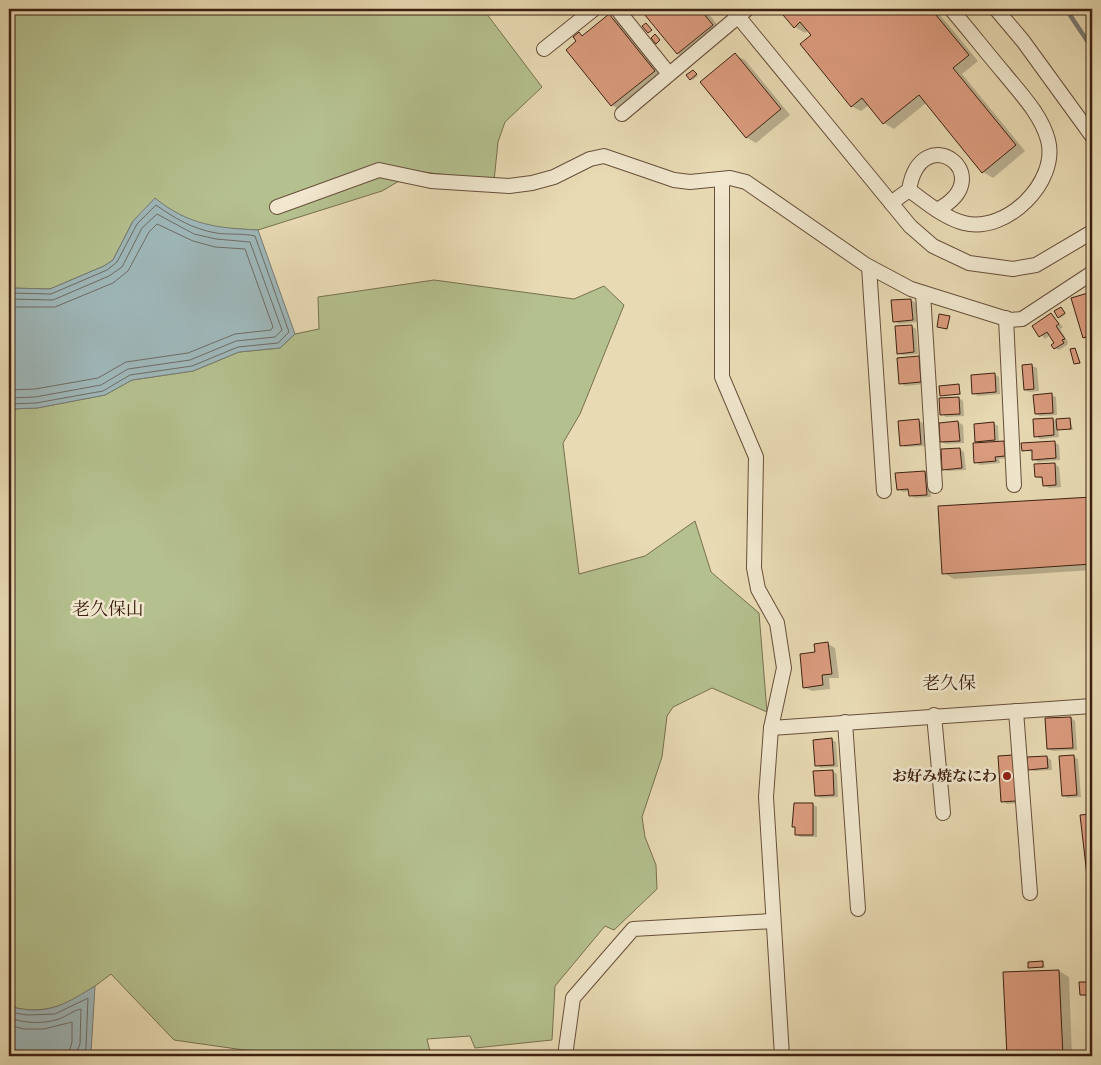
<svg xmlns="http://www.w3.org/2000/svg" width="1101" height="1065" viewBox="0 0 1101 1065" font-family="'IM FELL Double Pica','Noto Serif JP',serif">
<rect width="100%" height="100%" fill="#e8dab3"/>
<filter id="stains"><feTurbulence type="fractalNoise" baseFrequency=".004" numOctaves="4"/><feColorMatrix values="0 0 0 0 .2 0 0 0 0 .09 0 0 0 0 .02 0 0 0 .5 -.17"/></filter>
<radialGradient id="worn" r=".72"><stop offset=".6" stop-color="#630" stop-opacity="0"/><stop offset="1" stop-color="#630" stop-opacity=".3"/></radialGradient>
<g fill="#b4c08e" stroke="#787050">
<path d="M9,9H483L542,87L505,122L498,142L494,181L416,171L382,191L258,230L217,228L197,223L170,210L133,221L113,260L104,266L50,289L9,288Z"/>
<path d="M434,280L574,299L604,286L624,305L580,414L563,443L579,574L645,556L695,521L711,572L759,613L767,712L712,688L673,707L667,716L662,757L642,817L645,837L656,865L657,889L614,930L605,926L555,986L552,1040L475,1048L470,1036L427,1039L431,1056L244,1050L174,1040L111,974C81,997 55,1016 16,1008L9,998V409L37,408L105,395L132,380L193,371L239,352L280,348L295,334L319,329L318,297Z"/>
</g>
<g fill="#9eb7b9" stroke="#777b76">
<path d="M155,198C188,225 217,228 258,230L295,334L280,348L239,352L193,371L132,380L105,395L37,408L9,409V288L50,289L104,266L113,260L133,221Z"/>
<path d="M95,986L91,1053L80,1056H9V998L16,1008C50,1015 67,1003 95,986Z"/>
</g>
<g fill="#0003">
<path d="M641,9H705L722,31L688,59L678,54Z"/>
<path d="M780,9H935L978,61L962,74L1025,151L993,178L983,172L926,103L894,129L884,123L869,105L861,111L851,106L813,35L808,30L805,33L795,27Z"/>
<path d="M609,16L619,22L664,77L622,111L612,105L567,50L578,41L579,34L584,36Z"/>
<path d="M735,55L745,60L790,115L756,143L746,137Z"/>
<path d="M695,72L698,76L692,80L691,79Z"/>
<path d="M1088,294L1092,296V338L1088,339L1084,337L1072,298Z"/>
<path d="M911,300L916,303L917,322L899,324L894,321Z"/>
<path d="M1061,308L1066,314L1061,318L1059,317Z"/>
<path d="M1051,314L1063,327L1060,329L1068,342L1067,345L1059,350L1055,348L1056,343L1050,335L1045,339L1033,326Z"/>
<path d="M911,326L916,329L918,354L903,355L898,353Z"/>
<path d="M1075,349L1081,363L1077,364L1075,363Z"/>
<path d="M919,357L923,360L925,384L905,386L901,383Z"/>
<path d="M1032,366L1037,368L1039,391L1029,392L1025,390Z"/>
<path d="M994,374L999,377L1000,394L978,396L973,393Z"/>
<path d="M959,386L961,395H941Z"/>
<path d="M1051,395L1056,397L1057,415L1040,416L1036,414Z"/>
<path d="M959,398L963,401L964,416L946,417L942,414Z"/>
<path d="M1053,419L1058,422L1070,419L1073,430L1058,429L1059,437L1040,439L1036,436Z"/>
<path d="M919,421L923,423L925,446L905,447L901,445Z"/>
<path d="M958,422L963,425L964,443L946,444L941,442Z"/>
<path d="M993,423L998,426L999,443L1008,445L1009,458L999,459L1000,463L980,465L976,462L981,444L976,441Z"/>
<path d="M1054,442L1059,445L1060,460L1038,462L1034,459L1033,452L1023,450Z"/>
<path d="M960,449L964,452L966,470L948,471L943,469Z"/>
<path d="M1055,464L1059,467L1061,487L1049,488L1044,485V479L1036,477Z"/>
<path d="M925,472L929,475L931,497L915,498L910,495V491L903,492L898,489Z"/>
<path d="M1092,498V570L954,579L944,573L939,507Z"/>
<path d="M828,644L835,648L839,678H829L830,689L812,691L804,687L816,654Z"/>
<path d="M1071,718L1075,721L1077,750L1053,751L1048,749Z"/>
<path d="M832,740L836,742L838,767L821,768L816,765Z"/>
<path d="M1047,757L1051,760L1052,770L1034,771L1029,769Z"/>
<path d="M1074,757L1078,759L1081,797L1068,798L1063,796Z"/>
<path d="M1017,759L1020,803L1007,804L1003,801Z"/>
<path d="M832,771L837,774L838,797L821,798L816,796Z"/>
<path d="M812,804L817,807V837H801L796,835V828L793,826Z"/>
<path d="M1092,815V893L1082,816Z"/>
<path d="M1043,963L1045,968L1029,967Z"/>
<path d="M1059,971L1069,977L1072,1056H1008L1004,974Z"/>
<path d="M1088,983L1090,995L1083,996L1080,984Z"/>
</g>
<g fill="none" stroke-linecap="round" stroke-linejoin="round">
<g stroke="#6e6c65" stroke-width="1">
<path d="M9,293L51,294L107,270L117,262L137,224L156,205C174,218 193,229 216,233C228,235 242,233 255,236L289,332L278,343L238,347L192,366L130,375L103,391L36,403L9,404"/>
<path d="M9,299L53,300L109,276L122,267L142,228L157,214L194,234L216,239L250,242L282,330L275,337L236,341L190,360L128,369L101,385L35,397L9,398"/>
<path d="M9,307H55L113,283L128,271L149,232L157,224L193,241L215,247L245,249L273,327L271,330L235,334L188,353L126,362L98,378L35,389L9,390"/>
<path d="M9,1006L15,1013L27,1015L55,1014L88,998L86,1048L82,1056"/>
<path d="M9,1017C22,1024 45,1024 59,1019C67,1016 74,1010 81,1009L80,1044L75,1056"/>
<path d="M9,1025L24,1029H44L72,1022V1042L68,1056"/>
</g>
<path stroke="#777b76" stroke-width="4.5" d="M1066,9L1092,48"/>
</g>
<g fill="#db9c7f" stroke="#3d2111">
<path d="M640,9H700L713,25L677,54Z"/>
<path d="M778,9H931L969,55L953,68L1016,145L982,173L919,95L883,124L862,98L851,107L800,44L811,35L800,22L794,28Z"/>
<path d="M609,14L655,71L611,106L566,50L576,41L573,37L579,32L582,36Z"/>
<path d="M646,23L652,30L648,33L642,26Z"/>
<path d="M655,34L660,40L656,44L651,38Z"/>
<path d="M735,53L781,109L746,138L700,82Z"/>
<path d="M693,70L697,74L690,80L686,75Z"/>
<path d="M1088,293L1092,306V335L1083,338L1071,298Z"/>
<path d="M911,299L913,320L893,322L891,300Z"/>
<path d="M1061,307L1065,313L1058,318L1054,311Z"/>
<path d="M1051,313L1059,324L1056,326L1065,339L1062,340L1064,343L1054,349L1051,345L1054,343L1047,332L1039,337L1032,326Z"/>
<path d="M939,314L950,316L947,329L937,327Z"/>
<path d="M912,325L914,352L897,354L895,326Z"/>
<path d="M1075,348L1080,363L1074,364L1070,349Z"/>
<path d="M919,356L921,382L899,384L897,358Z"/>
<path d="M1032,364L1034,389L1024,390L1022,365Z"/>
<path d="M995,373L996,392L972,394L971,375Z"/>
<path d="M959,384L960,394L940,396L939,386Z"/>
<path d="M1052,393L1053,413L1035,414L1033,395Z"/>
<path d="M959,397L960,414L940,415L939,398Z"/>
<path d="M1053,418L1054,435L1034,437L1033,419Z"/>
<path d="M1070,418L1071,429L1057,430L1056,419Z"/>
<path d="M919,419L921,444L900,446L898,421Z"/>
<path d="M958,421L960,441L940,442L939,423Z"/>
<path d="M994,422L995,440L975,442L974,424Z"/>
<path d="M1004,441L1005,456L995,457L996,461L974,463L973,443Z"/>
<path d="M1055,441L1056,458L1032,460V450L1022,451L1021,443Z"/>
<path d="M960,448L962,468L942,470L941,449Z"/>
<path d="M1055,463L1056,485L1043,486L1042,477H1035L1034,464Z"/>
<path d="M925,471L927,495L909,496L908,489L897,490L895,473Z"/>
<path d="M1092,497V564L942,574L938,506Z"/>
<path d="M828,642L832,674L822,675L823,685L803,688L800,654L815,652L814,644Z"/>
<path d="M1071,717L1073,748L1047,749L1045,718Z"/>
<path d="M832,738L834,765L815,766L813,740Z"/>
<path d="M1013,755L1016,801L1001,802L998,756Z"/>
<path d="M1074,755L1077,795L1062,796L1059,756Z"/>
<path d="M1047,756L1048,768L1028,770L1027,757Z"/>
<path d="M833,770L834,795L815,796L813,771Z"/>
<path d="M794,803H813V835H795V827H792Z"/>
<path d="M1092,814V892L1089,893L1080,815Z"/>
<path d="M1043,961V967L1028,968V962Z"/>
<path d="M1059,970L1063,1056H1007L1003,972Z"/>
<path d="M1079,982H1088L1089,995H1080Z"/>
</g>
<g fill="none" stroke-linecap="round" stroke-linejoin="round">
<g stroke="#684f3a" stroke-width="16">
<g id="minor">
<path d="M617,9L669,74"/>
<path d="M732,9L910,226L933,246L969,263L1013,269L1036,265L1092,232"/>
<path d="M996,9L1023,41L1092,136"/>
<path d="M544,49L594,9"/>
<path d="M622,114L747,9"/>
<path d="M722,179V377L756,457L754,568L758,589L777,623L784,668L771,728L766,797L782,1056"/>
<path d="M909,190C921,117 1002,176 937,210"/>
<path d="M891,203L909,190C926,202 944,218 964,223C1006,234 1059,182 1048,140C1041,114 1020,93 1004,73C986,52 969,30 951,9"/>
<path d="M277,207L379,170L431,181L509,186L532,183L554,177L590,159L604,156L674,180L690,182L730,178L746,182L866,265L911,289L1010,320L1022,319L1092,273"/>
<path d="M869,267L884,491"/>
<path d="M923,293L935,486"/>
<path d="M1006,318L1014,485"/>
<path d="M1016,711L1030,893"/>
<path d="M934,715L943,813"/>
<path d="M845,722L858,909"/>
<path d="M771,728L1092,706"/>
<path d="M565,1056L573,998L633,929L773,921"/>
</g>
</g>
<use href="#minor" stroke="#f0e7ce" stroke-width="14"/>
</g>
<circle fill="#8f2418" stroke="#f0e7ce" stroke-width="2" cx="1007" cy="776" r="5"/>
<g text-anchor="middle" stroke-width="5" stroke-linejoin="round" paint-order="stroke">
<g font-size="15" font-weight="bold" fill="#3d2111" stroke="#f0e7ce" text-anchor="end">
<text x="997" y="781">お好み焼なにわ</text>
</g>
<g font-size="18" fill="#3d2111" stroke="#f0e7ce">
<text x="108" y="615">老久保山</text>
<text x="949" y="689">老久保</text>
</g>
</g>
<rect width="1101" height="1065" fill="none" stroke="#e8dab3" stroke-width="30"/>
<rect x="10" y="10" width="1081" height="1045" fill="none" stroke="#3d2111" stroke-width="2.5"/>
<rect x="15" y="15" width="1071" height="1035" fill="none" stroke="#3d2111"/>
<rect width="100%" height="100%" filter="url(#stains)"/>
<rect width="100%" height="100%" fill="url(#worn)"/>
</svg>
